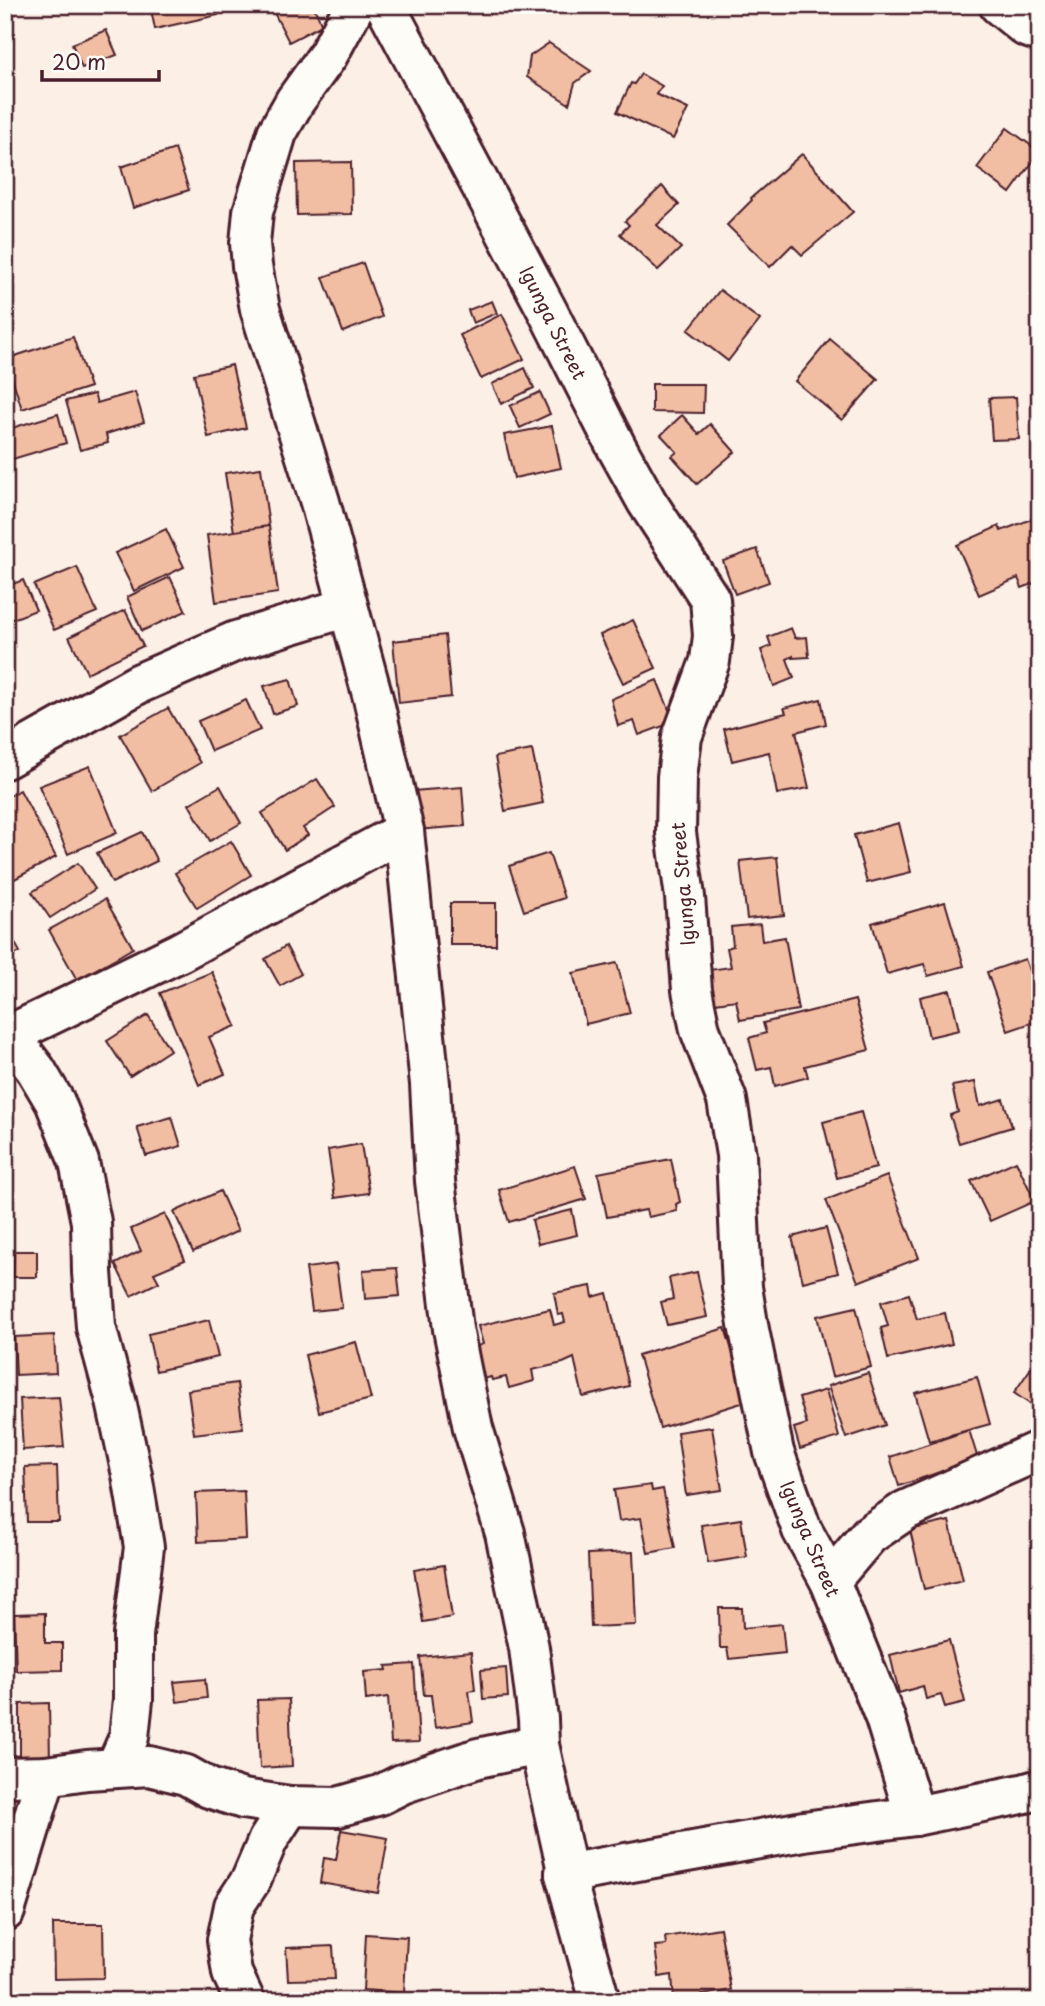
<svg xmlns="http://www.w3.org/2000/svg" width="1045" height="2006" viewBox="0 0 1045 2006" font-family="'Playpen Sans',sans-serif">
<rect width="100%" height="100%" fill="#fbefe6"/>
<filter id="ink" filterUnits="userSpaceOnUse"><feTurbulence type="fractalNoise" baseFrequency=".0143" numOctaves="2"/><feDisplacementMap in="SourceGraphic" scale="14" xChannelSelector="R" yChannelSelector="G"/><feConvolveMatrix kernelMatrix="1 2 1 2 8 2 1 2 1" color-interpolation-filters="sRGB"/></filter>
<g filter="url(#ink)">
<g fill="#f1bda3" stroke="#4a1f2b" stroke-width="2">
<path d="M150,5H215L218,15L155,29Z"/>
<path d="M270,5H313L322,25L289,42Z"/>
<path d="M106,30L117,55L82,68L72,44Z"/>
<path d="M549,43L591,71L575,83L569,104L527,77L530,56Z"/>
<path d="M641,74L662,86L656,94L688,109L673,139L617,112L631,83L634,84Z"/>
<path d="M1007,128L1040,152L1010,193L977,168Z"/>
<path d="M175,149L189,190L133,208L121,167Z"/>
<path d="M802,154L853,212L802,255L792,245L770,267L727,225L752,200L751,198Z"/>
<path d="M351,162L352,214L297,215L296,163Z"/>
<path d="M662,186L679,205L657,225L681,248L658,270L620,234L629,225L625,221Z"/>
<path d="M363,263L382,317L343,332L323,277Z"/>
<path d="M720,290L760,320L728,361L688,330Z"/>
<path d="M492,301L497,313L473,323L468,310Z"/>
<path d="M502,314L524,359L481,379L460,335Z"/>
<path d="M73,337L90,387L22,409L6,359Z"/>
<path d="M830,339L878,379L842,420L795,381Z"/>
<path d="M232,365L246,428L208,437L194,374Z"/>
<path d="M525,368L534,388L501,404L492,384Z"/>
<path d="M652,384H704L703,413L652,412Z"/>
<path d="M135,392L144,422L106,434L108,443L80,450L66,401L94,394L97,403Z"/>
<path d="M540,392L550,414L520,428L510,406Z"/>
<path d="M1016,397L1019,439L992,440L989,398Z"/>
<path d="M58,414L66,443L6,461L5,430Z"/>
<path d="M682,415L699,434L710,424L735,452L697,484L672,456L677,452L661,435Z"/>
<path d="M552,426L561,468L514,478L504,435Z"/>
<path d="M261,468L269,527L234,532L225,473Z"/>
<path d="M5,477L11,508L5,509Z"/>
<path d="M1034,518L1040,533V581L1022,588L1018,578L979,595L957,545L999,526L1001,531Z"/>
<path d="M269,526L278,593L216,602L207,535Z"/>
<path d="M166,529L184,567L134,591L115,553Z"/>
<path d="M757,549L769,582L735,594L723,561Z"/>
<path d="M77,567L97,612L54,630L34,585Z"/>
<path d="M170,577L186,611L142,631L127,597Z"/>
<path d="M23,580L36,610L5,622V587Z"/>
<path d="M125,610L143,646L87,673L69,637Z"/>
<path d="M633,620L656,668L623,683L600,635Z"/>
<path d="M791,628L795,638L807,637L809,657L793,658V656L787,659L794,678L774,686L761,650L771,646L768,637Z"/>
<path d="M445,635L451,697L399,703L393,641Z"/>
<path d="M290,679L298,706L273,714L264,686Z"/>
<path d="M657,680L674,722L639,735L634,721L618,726L611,699Z"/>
<path d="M821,699L826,724L796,732L809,788L777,794L769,752L732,761L724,729L786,713L784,708Z"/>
<path d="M246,700L260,730L211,751L198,721Z"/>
<path d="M168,708L200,763L152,791L120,735Z"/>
<path d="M532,750L543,803L505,811L495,757Z"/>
<path d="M90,766L117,833L68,854L39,786Z"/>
<path d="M317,779L335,807L303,828L308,835L285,850L262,813Z"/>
<path d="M220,786L241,823L210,841L189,804Z"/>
<path d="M462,787L465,826L404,831L401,792Z"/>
<path d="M20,790L56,857L5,884V798Z"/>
<path d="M899,823L911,872L867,883L854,835Z"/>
<path d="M142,832L157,861L112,883L97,853Z"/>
<path d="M231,841L251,875L197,908L175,873Z"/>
<path d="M549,853L564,898L524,911L509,866Z"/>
<path d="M777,857L784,915L747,919L740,861Z"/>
<path d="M78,863L95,889L50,918L32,892Z"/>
<path d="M105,899L133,948L77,980L49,930Z"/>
<path d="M945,902L964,966L928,976L924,964L887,974L872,923Z"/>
<rect x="450" y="903" width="46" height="42"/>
<path d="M760,924L762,941L785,937L798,1010L740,1020L736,1000L715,1003L709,970L731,967L727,948L733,946L731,927Z"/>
<path d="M5,925L20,952L5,960Z"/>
<path d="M286,946L301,974L280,986L265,959Z"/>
<path d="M1025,959L1040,1001V1020L1008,1031L987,972Z"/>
<path d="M617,963L630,1013L586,1024L573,973Z"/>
<path d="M212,972L236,1026L209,1037L225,1074L199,1085L160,993Z"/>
<path d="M950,990L959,1030L929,1037L920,997Z"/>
<path d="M855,1000L869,1050L805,1066L808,1077L775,1086L771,1067L757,1070L749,1038L766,1033L763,1023Z"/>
<path d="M148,1015L170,1050L130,1076L107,1041Z"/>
<path d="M975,1082L980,1106L1003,1099L1012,1127L959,1143L950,1115L958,1112L952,1086Z"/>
<path d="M861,1112L876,1168L837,1178L823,1122Z"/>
<path d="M172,1117L181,1146L146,1156L137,1127Z"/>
<path d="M5,1142H10L13,1174L5,1175Z"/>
<path d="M361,1144L369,1193L335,1198L328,1150Z"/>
<path d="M671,1159L680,1202L676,1204L677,1211L648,1217L646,1210L607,1217L598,1173Z"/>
<path d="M1016,1161L1035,1201L990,1221L971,1181Z"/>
<path d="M575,1166L586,1199L509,1222L499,1190Z"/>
<path d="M887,1176L919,1258L858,1282L826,1200Z"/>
<path d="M220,1191L238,1231L193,1252L174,1212Z"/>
<path d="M572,1210L577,1235L538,1244L532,1220Z"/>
<path d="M165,1214L185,1260L154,1273L159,1282L131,1296L115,1264L141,1251L131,1229Z"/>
<path d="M826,1228L838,1273L803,1282L792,1237Z"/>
<path d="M14,1251H37V1277H13Z"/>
<path d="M336,1264L342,1308L312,1311L306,1268Z"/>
<path d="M397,1268L400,1296L365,1299L363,1270Z"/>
<path d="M697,1272L707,1317L667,1325L661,1302L673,1299L669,1278Z"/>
<path d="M591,1286L593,1297L607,1293L629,1386L583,1397L574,1358L563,1363L532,1370L534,1381L509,1388L506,1377L492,1380L491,1377L483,1379L473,1348L483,1344L478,1326L550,1309L554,1325L565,1322L563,1314L558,1315L554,1293Z"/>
<path d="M909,1294L917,1319L945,1313L952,1344L888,1359L881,1328L888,1326L881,1302Z"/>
<path d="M856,1307L871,1367L832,1377L817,1316Z"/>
<path d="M209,1320L218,1357L156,1371L148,1334Z"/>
<path d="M725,1328L748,1401L660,1428L638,1355Z"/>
<path d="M54,1335L56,1373L16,1375L14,1337Z"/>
<path d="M356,1342L371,1399L319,1412L305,1355Z"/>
<path d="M1033,1365L1040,1369V1411L1014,1393Z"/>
<path d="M868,1373L885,1425L846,1438L828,1386Z"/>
<path d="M977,1377L990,1424L929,1441L915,1393Z"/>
<path d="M237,1383L243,1428L194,1434L188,1390Z"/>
<path d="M826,1390L839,1437L800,1449L794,1428L807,1424L799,1398Z"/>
<path d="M59,1397L64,1447L23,1450L20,1399Z"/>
<path d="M712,1427L722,1490L686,1495L677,1432Z"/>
<path d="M969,1430L978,1459L899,1486L890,1457Z"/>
<path d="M57,1466L59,1522H27L25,1467Z"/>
<path d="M651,1485L652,1491L663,1489L675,1548L648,1553L641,1518L619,1521L614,1490Z"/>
<path d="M244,1491L246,1539L198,1542L196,1493Z"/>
<path d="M741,1519L747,1557L708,1563L701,1525Z"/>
<path d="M949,1521L963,1580L924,1589L910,1530Z"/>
<path d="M633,1552L636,1625L591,1627L588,1554Z"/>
<path d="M444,1565L452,1617L423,1622L414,1570Z"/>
<path d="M719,1608H742L743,1628L782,1624L785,1653L729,1659L727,1648H720Z"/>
<path d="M45,1613V1643H62V1670L16,1671L14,1614Z"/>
<path d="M949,1640L965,1702L945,1707L941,1695L926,1699L923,1686L899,1693L890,1655Z"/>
<path d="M471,1652L475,1690L469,1691L473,1722L435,1728L431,1695H424L420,1657Z"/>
<path d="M414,1664L419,1742L391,1743L388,1697L366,1700L364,1672L387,1670L386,1666Z"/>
<path d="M506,1668L508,1697L483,1699L481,1670Z"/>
<path d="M5,1675L11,1739H5Z"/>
<path d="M205,1679L207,1698L177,1702L174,1682Z"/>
<path d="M289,1699L292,1766L260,1768L257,1700Z"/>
<path d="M49,1703L50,1763H20V1704Z"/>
<path d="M341,1830L388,1838L378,1893L320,1883L324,1858L336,1860Z"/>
<path d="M53,1924H103L104,1978L54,1979Z"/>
<path d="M720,1928L731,1990L702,1995L703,2001H674L672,1975L659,1977L655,1946L666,1945L665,1937Z"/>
<path d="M366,1934L407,1937L404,1993L363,1990Z"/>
<path d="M333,1946L335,1979L288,1980L286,1948Z"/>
</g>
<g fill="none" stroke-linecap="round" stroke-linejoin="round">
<g stroke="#4a1f2b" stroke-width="44">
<g id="street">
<path d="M355,5L328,55L295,101L277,133L253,212L250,243L252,266L260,309L320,502L373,698L404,831L430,1084L435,1181L453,1329L473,1428L505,1533L529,1648L538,1719L539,1745L566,1866L565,1874L600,2001"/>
<path d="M385,5L547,310L617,448L647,502L710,599L713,636L710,661L682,737L677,777L676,833L685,897L692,990L700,1030L727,1100L736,1155L742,1287L749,1330L774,1452L802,1530L830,1581L885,1718L915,1816"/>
<path d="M999,5L1026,27L1040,32"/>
<path d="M5,759L138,684L236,641L348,607"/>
<path d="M9,1035L36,1070L55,1102L79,1162L91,1222L92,1272L96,1327L116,1401L132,1475L144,1547L133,1635V1700L129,1737L116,1767"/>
<path d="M5,1037L180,952L404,831"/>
<path d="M830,1581L869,1535L906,1510L1040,1450"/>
<path d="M5,1777L46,1776L87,1770L149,1766L186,1775L209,1788L243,1799L290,1806L338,1807L380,1795L402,1784L478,1758L539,1745"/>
<path d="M565,1874L804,1831L915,1816L1026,1793L1040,1789"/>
<path d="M5,1911L46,1776"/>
<path d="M245,2001L232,1973L227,1940L234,1906L251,1880L268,1840L290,1806"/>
</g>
</g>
<use href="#street" stroke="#fdfcf7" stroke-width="38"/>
</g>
</g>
<g text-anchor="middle" stroke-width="7" stroke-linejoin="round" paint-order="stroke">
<g font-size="19" fill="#4a1f2b" stroke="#fdfcf7">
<text transform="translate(553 323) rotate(63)" y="7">Igunga Street</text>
<text transform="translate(683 884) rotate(-95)" y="7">Igunga Street</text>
<text transform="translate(810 1539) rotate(67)" y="7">Igunga Street</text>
</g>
</g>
<rect width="1045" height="2006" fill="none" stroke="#fdfcf7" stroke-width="28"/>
<rect x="14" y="14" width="1017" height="1978" fill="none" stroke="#4a1f2b" stroke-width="2.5" filter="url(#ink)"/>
<path d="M42 70v10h117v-10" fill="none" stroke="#4a1f2b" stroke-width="3.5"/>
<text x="52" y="70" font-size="21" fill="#4a1f2b" stroke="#fdfcf7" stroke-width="5" paint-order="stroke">20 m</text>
</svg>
